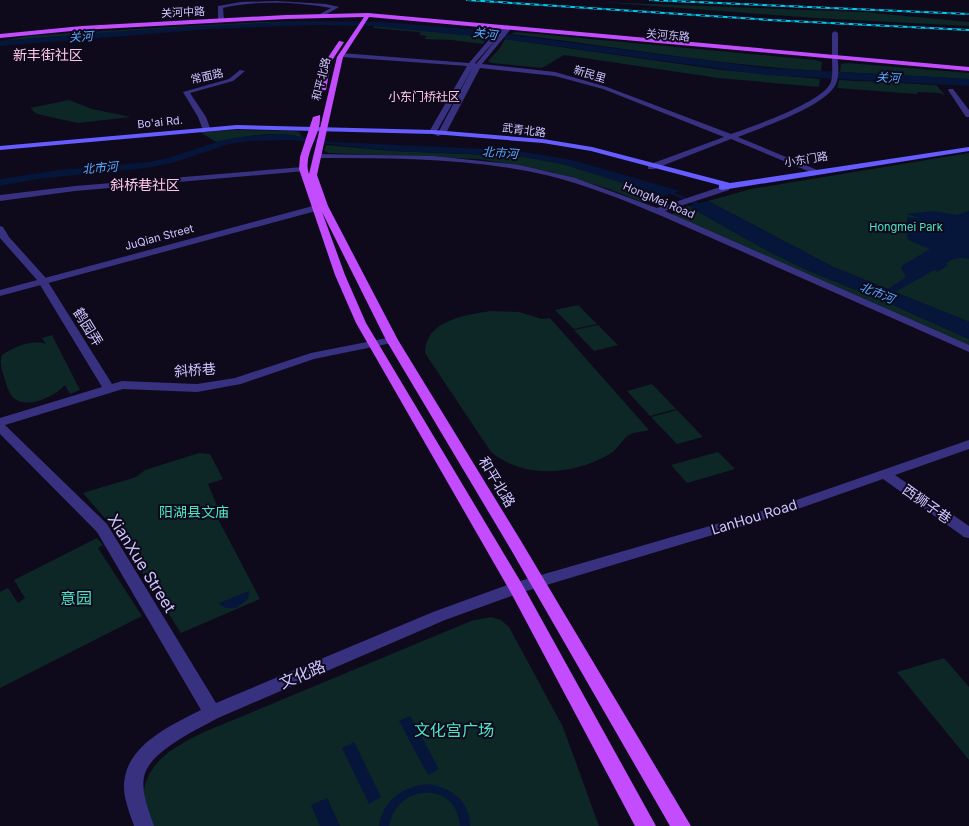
<svg xmlns="http://www.w3.org/2000/svg" width="969" height="826" viewBox="0 0 969 826" font-family="Inter,'Noto Sans SC',sans-serif">
<rect width="100%" height="100%" fill="#0e0a1c"/>
<g fill="#0d2626">
<path d="M600,2L863,12L969,22V26L815,18Z"/>
<path d="M345,21L191,27L0,41L29,36L102,31L259,22Z"/>
<path d="M374,26L487,37L483,44L452,40L424,39L427,36L419,35L421,33L419,32L373,28Z"/>
<path d="M516,32L815,60L822,62L821,71C717,65 614,46 510,34Z"/>
<path d="M505,39L722,70L820,79L819,87L718,78L564,55L542,68L491,63L488,61L500,48Z"/>
<path d="M848,63L969,73V79L840,72L841,64Z"/>
<path d="M839,80L936,85L945,95L939,93L917,92V94L837,88Z"/>
<path d="M69,100L92,109L131,117L78,123L37,114L30,108Z"/>
<path d="M235,130L293,131L299,132L302,137C274,131 244,136 216,142L200,132Z"/>
<path d="M326,145L393,151L518,156L563,164L664,196L642,202L606,188L551,172L479,159L329,153L324,151Z"/>
<path d="M969,153V322L833,267L708,201L751,189Z"/>
<path d="M688,206L766,250L807,270L893,305L969,339V347L673,215V213Z"/>
<path d="M578,305L597,324L574,329L555,310Z"/>
<path d="M491,311L519,312L542,319L550,318L649,430C643,432 632,432 627,436C620,442 617,451 608,455C573,475 524,479 491,452L425,353C425,320 466,315 491,311Z"/>
<path d="M598,325L618,345L594,351L574,330Z"/>
<path d="M52,335L80,390L70,394L65,385C55,396 29,409 15,399C8,394 6,382 3,374C1,367 0,362 2,355C14,347 31,339 46,344L42,338Z"/>
<path d="M652,384L676,409L650,416L627,391Z"/>
<path d="M677,410L703,437L677,444L651,417Z"/>
<path d="M718,452L735,469L687,483L671,465Z"/>
<path d="M199,453L210,454L223,479L208,484L221,515L217,517L260,599L181,633L115,530L83,493L136,477L145,470Z"/>
<path d="M97,538L103,545L98,548L142,616L0,688V592L8,588L18,603L25,598L14,580Z"/>
<path d="M491,617L501,620L509,627L563,727L599,826H150C147,818 143,808 143,800C144,762 174,747 204,732L471,621Z"/>
<path d="M944,658L969,687V760L897,672Z"/>
</g>
<g fill="#05163a">
<path d="M316,21L381,22L459,28L766,68L969,79V86L766,75L505,39L374,26L314,25L210,29L0,46V41C105,31 210,25 316,21Z"/>
<path d="M285,134L331,142L512,150L572,160L680,191L664,196L563,164L518,156L393,151L291,140L252,141L229,144L172,163L146,168L38,179L0,186V179L59,170L149,162L168,158L220,141L249,136Z"/>
<path d="M708,201L833,267L888,289L906,277L901,268L903,265L930,249L908,240L907,229H911V227L907,226V217L921,218L907,214L932,211L957,215L969,211V259C960,257 953,258 945,264L948,265L938,272L934,270L895,292L969,322V339L893,305L807,270L766,250L688,206Z"/>
<path d="M249,591L248,599L236,608H225L219,603Z"/>
<path d="M410,716L439,769L428,775L399,721Z"/>
<path d="M354,742L381,797L369,804L342,748Z"/>
<path d="M427,784C450,787 470,800 470,826H460C457,780 397,783 389,826H379C383,800 402,787 427,784Z"/>
<path d="M327,798L340,826H320L311,805Z"/>
</g>
<g fill="none" stroke-linecap="round" stroke-linejoin="round">
<path stroke="#05163a" stroke-width="2.5" d="M669,192L700,205"/>
<g fill="#37317f" fill-rule="evenodd">
<path d="M276,1L326,4L339,7L320,18L318,15L331,8C300,2 253,0 223,8L224,20L221,22L218,20V6L241,2Z"/>
<path d="M835,31L838,33V58L835,60L832,58V33Z"/>
<path d="M240,70L245,71L233,81L190,93L206,117L210,128L203,130L198,117L183,92L229,79Z"/>
<path d="M949,89H953L969,110V117H966L948,90Z"/>
<path d="M303,167L307,169L306,171L75,191L0,201V195L75,186Z"/>
<path d="M0,226L3,227L9,237L45,277L112,384L122,381L197,384L235,378L311,353L392,337L398,340L392,343L314,359L241,384L197,392L123,389L5,425L107,524L216,703L433,612L510,584L782,505L969,440V449L895,475L969,526V538L964,537L883,479L792,511L520,593L445,620L218,718C198,729 148,752 144,777C141,793 149,811 154,826H134C129,811 121,793 125,777C131,743 173,724 201,710L97,532L0,434V418L102,387L37,280L0,238Z"/>
</g>
<g fill="#37317f" fill-rule="evenodd">
<path d="M507,25L510,27V30L482,64L555,72L607,87L731,134C751,127 824,102 831,82C833,75 832,65 832,58L837,57C839,63 839,77 836,84C825,107 762,127 738,137L822,172L815,174L731,139L654,169H648V165L724,137L603,89L555,76L480,68L446,133L438,136L429,132L467,66L341,57L338,55L341,53L469,63L493,35ZM499,36L476,64L475,63ZM473,67L439,131H437Z"/>
<path d="M315,154L433,156L519,165L575,178L657,208L723,186H729V190L665,211L969,345V352L664,217C626,201 587,185 546,175C471,158 394,158 318,158H315Z"/>
<path d="M324,203L327,204V208L0,296V290Z"/>
</g>
<path fill="#665cff" fill-rule="evenodd" d="M237,125L433,130L543,139L592,147L730,183L969,147V151L722,190L719,189V185L591,151L543,143L433,134L237,129L0,150V146Z"/>
<g fill="#c34cff" fill-rule="evenodd">
<path d="M368,13L969,67V71L369,17L343,57L317,175L328,206L398,340L521,541L691,826H670L510,548L386,340L322,212L345,275L366,323L522,584L656,826H635L510,591L356,323L335,275L299,169L300,157L313,117L320,115C322,135 302,154 309,174L337,57L364,17L286,19L82,30L0,38V34L82,26L286,15Z"/>
<path d="M339,41L344,42L331,62L326,90L321,91L325,62Z"/>
</g>
<g stroke="#00cff0" stroke-width="2">
<g id="rail">
<path d="M467,0L770,20L969,30"/>
<path d="M650,0L969,14"/>
</g>
</g>
<use href="#rail" stroke="#0e0a1c" stroke-width="1" stroke-dasharray="4.5" stroke-linecap="butt"/>
</g>
<g text-anchor="middle" stroke-width="4" stroke-linejoin="round" paint-order="stroke">
<g font-size="11" fill="#cec5ff" stroke="#0e0a1c">
<text transform="translate(183 12) rotate(-3)" y="4">关河中路</text>
<text transform="translate(668 35) rotate(5)" y="4">关河东路</text>
<text transform="translate(590 74) rotate(17)" y="4">新民里</text>
<text transform="translate(207 76) rotate(-13)" y="4">常面路</text>
<text transform="translate(321 79) rotate(-76)" y="4">和平北路</text>
<text transform="translate(160 122) rotate(-6)" y="4">Bo'ai Rd.</text>
<text transform="translate(524 130) rotate(7)" y="4">武青北路</text>
<text transform="translate(806 159) rotate(-9)" y="4">小东门路</text>
<text transform="translate(659 200) rotate(23)" y="4">HongMei Road</text>
<text transform="translate(159 237) rotate(-15)" y="4">JuQian Street</text>
</g>
<g font-size="11" fill="#4ae6c5" stroke="#0e0a1c">
<text x="906" y="231">Hongmei Park</text>
</g>
<g font-size="12" font-style="italic" fill="#53a9ff" stroke="#0e0a1c">
<text transform="translate(485 34) rotate(8)" y="4">关河</text>
<text transform="translate(81 37) rotate(-4)" y="4">关河</text>
<text transform="translate(888 78) rotate(3)" y="4">关河</text>
<text transform="translate(500 153) rotate(4)" y="4">北市河</text>
<text transform="translate(100 168) rotate(-5)" y="4">北市河</text>
<text transform="translate(877 293) rotate(23)" y="4">北市河</text>
</g>
<g font-size="12" fill="#ffc7e9" stroke="#0e0a1c">
<text x="424" y="101">小东门桥社区</text>
</g>
<g font-size="14" fill="#ffc7e9" stroke="#0e0a1c">
<text x="48" y="60">新丰街社区</text>
<text x="145" y="190">斜桥巷社区</text>
</g>
<g font-size="14" fill="#cec5ff" stroke="#0e0a1c">
<text transform="translate(88 327) rotate(58)" y="5">鹤园弄</text>
<text transform="translate(195 370) rotate(-4)" y="5">斜桥巷</text>
<text transform="translate(497 482) rotate(59)" y="5">和平北路</text>
<text transform="translate(927 504) rotate(35)" y="5">西狮子巷</text>
<text transform="translate(754 517) rotate(-17)" y="5">LanHou Road</text>
</g>
<g font-size="14" fill="#4ae6c5" stroke="#0e0a1c">
<text x="194" y="517">阳湖县文庙</text>
</g>
<g font-size="16" fill="#cec5ff" stroke="#0e0a1c">
<text transform="translate(142 563) rotate(58)" y="6">XianXue Street</text>
<text transform="translate(302 674) rotate(-23)" y="6">文化路</text>
</g>
<g font-size="16" fill="#4ae6c5" stroke="#0e0a1c">
<text x="76" y="604">意园</text>
<text x="454" y="736">文化宫广场</text>
</g>
</g>
</svg>
